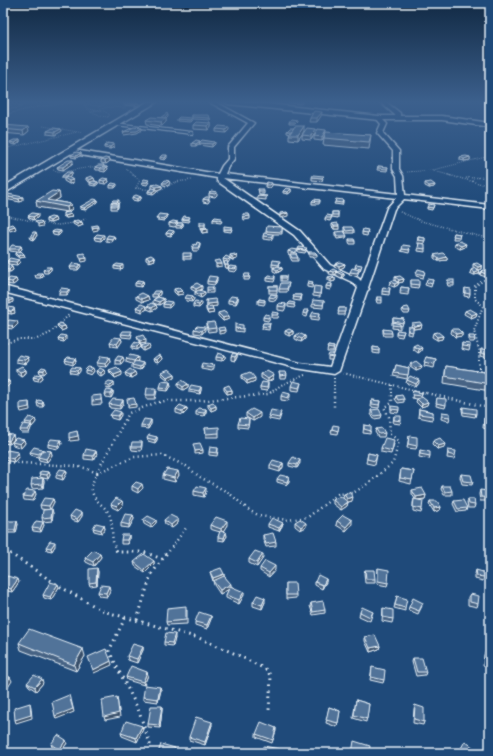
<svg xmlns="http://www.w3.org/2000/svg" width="493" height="756" viewBox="0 0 493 756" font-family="'Comic Neue',sans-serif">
<rect width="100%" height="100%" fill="#1f4a7a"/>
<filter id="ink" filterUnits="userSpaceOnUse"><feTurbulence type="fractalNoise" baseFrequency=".025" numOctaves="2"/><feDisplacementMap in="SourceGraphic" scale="8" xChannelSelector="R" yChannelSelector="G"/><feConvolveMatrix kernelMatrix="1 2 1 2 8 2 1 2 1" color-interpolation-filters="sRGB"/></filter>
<g filter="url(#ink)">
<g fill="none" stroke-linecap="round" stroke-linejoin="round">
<g stroke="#e8f1f8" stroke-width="2.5">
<path id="lane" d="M114,123L192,132L193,133L192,134L115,125Z"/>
</g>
<g stroke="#e8f1f8" stroke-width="3">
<g id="street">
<path d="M209,102H216L254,123L234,147V159L228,167L225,174L398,194L397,176L393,169V151L377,133L381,124L376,118L379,116L387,124L383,133L399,151V169L403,176L405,195L490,205V209L404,199L394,209L368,288L369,289L367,291L339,371L334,374L296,368L3,292V286L300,363L330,367L358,288L352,282L324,269L294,235L217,181V178L68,153L65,151L68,149L218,174L222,166L228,159V147L248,123ZM223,178L396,198L387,208L361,281L358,278L330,265L300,231Z"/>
<path d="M380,102H386L400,113V119H396L395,115Z"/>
</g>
</g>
<g stroke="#e8f1f8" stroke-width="3">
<g id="secondary">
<path d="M147,102H157L3,194V187Z"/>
<path d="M224,102H250L379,116H442L490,123V127L442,120H379L228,104Z"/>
</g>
</g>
<g stroke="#e8f1f8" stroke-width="1" stroke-dasharray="0.5 1.5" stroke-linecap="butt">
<path d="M48,102H67"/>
<path d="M118,102L125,107"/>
<path d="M80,103L84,104L87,109L104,111L110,115L108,117"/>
<path d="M3,104L24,106"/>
<path d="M84,104L100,106L98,108"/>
<path d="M100,106L113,102"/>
<path d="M3,110L19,108L25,103L36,102"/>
<path d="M3,115L42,106L83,102"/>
<path d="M108,117L99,116L98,114L90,112L108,107L126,108"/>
<path d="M43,126L84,133"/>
<path d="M103,141L109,144"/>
<path d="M3,149L77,132"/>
<path d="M126,169L135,176"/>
<path d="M53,170L61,172L98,166"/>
<path d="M434,171L452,176"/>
<path d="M407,172L433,170L490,156"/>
</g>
<g stroke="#e8f1f8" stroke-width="1.5" stroke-dasharray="0.5 2" stroke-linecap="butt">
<path d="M133,175L140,180L136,188L151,190"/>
<path d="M448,175L490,186"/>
<path d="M466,178L490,177"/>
<path d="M156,191H160L175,182L192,180"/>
<path d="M400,212L421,221L490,239"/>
<path d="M3,215L37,222"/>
<path d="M79,222L87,218"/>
<path d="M41,223L58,225L74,223"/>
<path d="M3,264H5"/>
</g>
<g stroke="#e8f1f8" stroke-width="2" stroke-dasharray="1 2.5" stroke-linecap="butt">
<path d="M490,276L475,286V299L483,306L474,331L479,350V370L490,375"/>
<path d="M3,305L6,299"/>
<path d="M3,344L19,339H37L50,333L70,314"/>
<path d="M343,373L426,393"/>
<path d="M334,378V393"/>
<path d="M392,385V393"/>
<path d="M270,393L281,385L305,375"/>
</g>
<g stroke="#e8f1f8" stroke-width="2.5" stroke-dasharray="1 3.5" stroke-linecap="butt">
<path d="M334,392V409"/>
<path d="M422,392L490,408"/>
<path d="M3,462L74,466L85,468L97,473C94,479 91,485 92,491C94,502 105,505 109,514C115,526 109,540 117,551"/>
<path d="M97,472L129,413L155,403L165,401H198L268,394L271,392"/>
<path d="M97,473L134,457L162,455L186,466L200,477L229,493L250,511L260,516L288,520L308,517L338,494L353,493L366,485L393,463L399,441L390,434L389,417L384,407L392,403V392"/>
<path d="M3,549L7,551"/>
<path d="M169,551L186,528"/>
</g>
<g stroke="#e8f1f8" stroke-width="3" stroke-dasharray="1.5 4.5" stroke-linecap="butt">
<path d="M5,550L59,586L103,611L199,638L238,655L267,670L271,677L269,710"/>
<path d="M116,550L117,552H144L162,559"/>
<path d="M125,618L109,651L138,709L150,744L148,753"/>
<path d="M137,620L151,575L169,550"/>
</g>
<use href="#lane" fill="#1f4a7a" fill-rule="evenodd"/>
<use href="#street" fill="#1f4a7a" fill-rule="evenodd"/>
<use href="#secondary" fill="#1f4a7a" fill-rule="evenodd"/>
</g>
<g fill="#466384" stroke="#e8f1f8">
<path d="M288,102H303L301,104L288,103Z"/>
<path d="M124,103L139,105L135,106L124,105Z"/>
<path d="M322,112L321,116L317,122H309L310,118Z"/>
<path d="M192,115L210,118L211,120L192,119Z"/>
<path d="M168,117L166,119V122L162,126L147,124L146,120L160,118Z"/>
<path d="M177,119L192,120L190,122L177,121Z"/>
<path d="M297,120V122L295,124H289V122Z"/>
<path d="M211,123V127L209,130L193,129V125Z"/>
<path d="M3,126L29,131L24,135L3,133Z"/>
<path d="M61,129L62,131L55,135L47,134V131Z"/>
<path d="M216,129L229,130L226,133L216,132Z"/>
<path d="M287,131H304L298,140L289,139V135L290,134L287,133Z"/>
<path d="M315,133L311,140L302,139V135Z"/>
<path d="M325,134L371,135L369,149L323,145L324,138L325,134L322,141L314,140V136Z"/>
<path d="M20,140V142L16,145L11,144L10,142Z"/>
<path d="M200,141V142L215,144L212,147L199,145V143L196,146H192V143Z"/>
<path d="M104,146L114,147L110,149L104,148Z"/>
<path d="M81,153V155L76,158L71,157V155Z"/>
<path d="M160,157L167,158L165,160L160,159Z"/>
<path d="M460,157H470V160L464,161L460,160Z"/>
<path d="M110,159V161L106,164L101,163V160Z"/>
<path d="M73,163L63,170L58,169L57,167Z"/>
<path d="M104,165V167H107L108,169L105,172L100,171V170H96L95,167Z"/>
<path d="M378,166L388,167L387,171L377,170Z"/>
<path d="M72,172V175L68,177L73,180V183L69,184L64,181V179L62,178V176Z"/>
<path d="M312,177L323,178L322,181L312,180Z"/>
<path d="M86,178H94L95,181L98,182V184L95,186L90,185V183L91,182H89L86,180Z"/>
<path d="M108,179L109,182L105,184L100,183V180Z"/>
<path d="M169,181L170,183L168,186L163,185L162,183Z"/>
<path d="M142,182H149L147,185L142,184Z"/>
<path d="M272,183V186L270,188L265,187V185Z"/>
<path d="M425,183L435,185L434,187L429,188L425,186Z"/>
<path d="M110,185L117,186L115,188H110Z"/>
<path d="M152,185L162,186V188L157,190V191L153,194L148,193V191L152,188Z"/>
<path d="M258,189L264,191V194H259Z"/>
<path d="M291,189V192L288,194L283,193V191Z"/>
<path d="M59,192L60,198L54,201L71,204L72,209L68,212L72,217L66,218L63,216V213L67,212L37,207L36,201Z"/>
<path d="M217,192V195L215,197L209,196V193Z"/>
<path d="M4,196L23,200L20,202L5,199Z"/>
<path d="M257,196H267L266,198V200L257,199Z"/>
<path d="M132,197H141V199L137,201L132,200Z"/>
<path d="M203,199L210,200L208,203L203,202Z"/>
<path d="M98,200V202L85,210L80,209V207Z"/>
<path d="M320,200V202L319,204H312V201Z"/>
<path d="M343,200V203L342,205L334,204L335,202Z"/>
<path d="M111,202L119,203L118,204V207L117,209H111Z"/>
<path d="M434,205L432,210L427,209V207Z"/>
<path d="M332,212H338V218L332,217L330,221L325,220V218L332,216Z"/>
<path d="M243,214L250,216V219L244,220Z"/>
<path d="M167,215V218L164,221L157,220L156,218Z"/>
<path d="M28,216L38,217L34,220L29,218Z"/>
<path d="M46,219L56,221L50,223L46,222Z"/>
<path d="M182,219L190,220L189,222L182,221Z"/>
<path d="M213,219L222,221L221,223L213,222Z"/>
<path d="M73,222L83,225L78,227L73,224Z"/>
<path d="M205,222V227L208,232L202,233L201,231L200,228H203H200V225Z"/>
<path d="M169,223H183V226L181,228H176V226L174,227L169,226Z"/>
<path d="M332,224L339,229H334L332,227Z"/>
<path d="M282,227V234H273V237L271,240L263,239V236L266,233V231Z"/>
<path d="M344,227L354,230V233H345L344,230Z"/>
<path d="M224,229H232L231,232L224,231Z"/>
<path d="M52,232L61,233L58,236L53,235Z"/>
<path d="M335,232L347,236L346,238L337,239L335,235Z"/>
<path d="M362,232H368L367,236L362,235Z"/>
<path d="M166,233H174L171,236L166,235Z"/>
<path d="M454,233L460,234L459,239H453Z"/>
<path d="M37,235L34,240L31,239L30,237Z"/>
<path d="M94,237L104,238L101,241L95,240Z"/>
<path d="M418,237L425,238L424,243L425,249V252L418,251L419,243H417Z"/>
<path d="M106,238L115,239L112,242L106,241Z"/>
<path d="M349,239L355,241V244H350L349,242Z"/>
<path d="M200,243V245L198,251H193L192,248L196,245Z"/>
<path d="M455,243L465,247L460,249L454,246Z"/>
<path d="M21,246L22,249L20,251L24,254L25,257L19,258L15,255V253L17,252L10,251L9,249Z"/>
<path d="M298,249L306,251L305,253L298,252Z"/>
<path d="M402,249H410L409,253L401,251Z"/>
<path d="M288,251L297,253L296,254L298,258V261H292L290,257V255L288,254Z"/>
<path d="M309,252L317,254V257H309Z"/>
<path d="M191,253V259H183V257Z"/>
<path d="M230,255L237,256V259L232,260L230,258V260L228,263H227L228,265V268H226L224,264L223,259L230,258Z"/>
<path d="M434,255L447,257V260L438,261L434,258Z"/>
<path d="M146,257L155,260L149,262L146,260Z"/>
<path d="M19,260L20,262L17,265L8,264L7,261Z"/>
<path d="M272,264H280L279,266L282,268V270L277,273L273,271V268L275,267H272Z"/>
<path d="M335,264H345L344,267L339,269L334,267Z"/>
<path d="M473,264L482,266V269L478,270L479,274L474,275L470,273L471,270L475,268L473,267Z"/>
<path d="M81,266L78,270H71L70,267Z"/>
<path d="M114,266L123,268L121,270L114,269Z"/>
<path d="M12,267L13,270L10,272H4V269Z"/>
<path d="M51,267V270L48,273H44L43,270Z"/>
<path d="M237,267V270L235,272L229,271L228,268Z"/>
<path d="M355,267L361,268L360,271H359L357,276L349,275L350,272L355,269Z"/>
<path d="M330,271L344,274V276L341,278L336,275V274L334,275L329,274Z"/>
<path d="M425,271L423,278L416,276V273Z"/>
<path d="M481,272L488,275L486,277L480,275Z"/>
<path d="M42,273L43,276L41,278H36L35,275Z"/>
<path d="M275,276V279L274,282L267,281V278Z"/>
<rect x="281" y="276" width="5" height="5"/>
<path d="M244,277H250L249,280H244Z"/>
<path d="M328,277L335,278V281L331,282L328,280Z"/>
<path d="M395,277L404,279L403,282L398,283V285L394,287L389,285L390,282L396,281L395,280Z"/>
<path d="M16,279L17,282L13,285L7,284L6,281Z"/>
<path d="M217,280L215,285L207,284V281Z"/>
<path d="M411,280L419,285L418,288L411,287Z"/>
<path d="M433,280L431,287L425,285L426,282Z"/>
<path d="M448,280L454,283V286H448L447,283Z"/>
<path d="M143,281L144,284L141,287L135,286V283Z"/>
<path d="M313,282L312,288L307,287V284Z"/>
<path d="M289,283L287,292H279V289Z"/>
<path d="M332,284V287L330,290L326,289V286Z"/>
<path d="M191,286L202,289L200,290L205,295L201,298L195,295V292H196L191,289Z"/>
<rect x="269" y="286" width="8" height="7"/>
<path d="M213,287V293H207V290Z"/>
<path d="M321,287L320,297L313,296V293Z"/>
<path d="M401,287L409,288L408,295L400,294Z"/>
<path d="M390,288L389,295L382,294V291Z"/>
<path d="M465,288L470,294L469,297L464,296Z"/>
<path d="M69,289V292L67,295H59V292Z"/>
<path d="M174,289L183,294L177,295L174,292Z"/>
<path d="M160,291V294L158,297L164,299V302L159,305L153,303V300L157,297H152V294Z"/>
<path d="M277,295V298L275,301L269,300V297Z"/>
<path d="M294,295H301L300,301L293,300Z"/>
<path d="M136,296H148L149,300L142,302L136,299Z"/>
<path d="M193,296L194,299L192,302L186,301L185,298Z"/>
<path d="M238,297V300L236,304L228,303V300Z"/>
<path d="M377,297L382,300V303H377L376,300Z"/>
<path d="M259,299L265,300V303L264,305L258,304V301Z"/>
<path d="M6,300L13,302L10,304L6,303Z"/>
<path d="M206,300L217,306H212L213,310L214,313L208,314L206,310V307H208L206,303Z"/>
<path d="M490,300V306H488Z"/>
<path d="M324,301L323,308L312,307V304Z"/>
<path d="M290,302L295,306L294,308L288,307V304Z"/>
<path d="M163,304L172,305L169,308L163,307Z"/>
<path d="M193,304L202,305L199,308L193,307Z"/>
<path d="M286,304V307L284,311L278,310V306Z"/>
<path d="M156,305L157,308L152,311L147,309V306Z"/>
<path d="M136,307L147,309L142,312L137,310Z"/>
<path d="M339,308H345L344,315H338Z"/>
<path d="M403,308L410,311L409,314H404L402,311Z"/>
<path d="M6,310L15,313L11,314L6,313Z"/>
<path d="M309,310L307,317L303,316V313Z"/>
<path d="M465,311L477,313L476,316L471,318L464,314Z"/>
<path d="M218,313L229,316V319L223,321L218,316Z"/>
<path d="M279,313L278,318H272V315Z"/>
<path d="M320,313L319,320L311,319V316Z"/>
<path d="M263,317L270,318L268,321L263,320Z"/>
<path d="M393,318L404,319L402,326L400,325V329L392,328Z"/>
<path d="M206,323L216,328V331L208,332L206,326Z"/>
<path d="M263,323H270L269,330L262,329Z"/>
<path d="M412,323L421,328L413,329V328L412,335L407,334L408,327H412L411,326Z"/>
<path d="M18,324L13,329L5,328L4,325Z"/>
<path d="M57,325L65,326L66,329L61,331L58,328Z"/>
<path d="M235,328H243V332L235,331Z"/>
<path d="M194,329L205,330L202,334L194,333Z"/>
<path d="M383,329L392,333V336H384L383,333Z"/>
<path d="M452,329L462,333V336L455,337L451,333Z"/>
<path d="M285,331H293V334L289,336L285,334Z"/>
<path d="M404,331L402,337L396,336V333Z"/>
<path d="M433,333L443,336L442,339L437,340L432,337Z"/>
<path d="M121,334H132L131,338L122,337Z"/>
<path d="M295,336H305V339L301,342L295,339Z"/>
<path d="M469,336L475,339L474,342H469Z"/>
<path d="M137,337L146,343L140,344L141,347L137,350L132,349V346L140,343L138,340Z"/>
<path d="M58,338L66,340L64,342L59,341Z"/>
<path d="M121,338L122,341L118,347L111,346L110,342Z"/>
<path d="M462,343L470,347L469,351L461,349Z"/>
<path d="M141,346L150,348L144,351L142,350Z"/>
<path d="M328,346L334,347L333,352H327Z"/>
<path d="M413,346L421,351L418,353L413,349Z"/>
<path d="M373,347L379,348V354L373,353Z"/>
<path d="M481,349L489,355L488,358L480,356Z"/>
<path d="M237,354V357L235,361L231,360V356Z"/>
<path d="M333,354L332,360H328V356Z"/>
<path d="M225,355V358L222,361L216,360V357Z"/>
<path d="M161,356L162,359L158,363L154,362L153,359Z"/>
<path d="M109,357L110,361L106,367L97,366V363Z"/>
<path d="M426,357L436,359L434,368L424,366Z"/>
<path d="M75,358L76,362L73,365L66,363L65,360Z"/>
<path d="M16,359L29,360L26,364L16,362Z"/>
<path d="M126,359L138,360L137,362L143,363V367L140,370L132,368V364L126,362Z"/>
<path d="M115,360H124L121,364H115Z"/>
<path d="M410,364L421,369L416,371L410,367Z"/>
<path d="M214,365V368L212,371L201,369V366Z"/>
<path d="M396,365L409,368L407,379L393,376Z"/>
<path d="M446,366L490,373V391L444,383L445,372Z"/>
<path d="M80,368V371L78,374L71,373L70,370Z"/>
<path d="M16,369L26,370V373L21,376L16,372Z"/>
<path d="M39,370L47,371L44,374L40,373Z"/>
<path d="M85,370L94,371L91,375L85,373Z"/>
<path d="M109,370L122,375L115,378L110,373Z"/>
<path d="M96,371L105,373L101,376L97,374Z"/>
<path d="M162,372L175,374V377L168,380L162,375Z"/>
<path d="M279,372L287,375L286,379H280Z"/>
<path d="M125,373L136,375L131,378L126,376Z"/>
<path d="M261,374L273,379L268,382L261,378Z"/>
<path d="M42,375L43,378L39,381L34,380L33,377Z"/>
<path d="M242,375L255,381L247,384L242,378Z"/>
<path d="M3,380L9,381L10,384L6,388L3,387Z"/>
<path d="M407,380L419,383L416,387L406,383Z"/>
<path d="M114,382V386L110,389L106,388L105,384Z"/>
<path d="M170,382L171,386L168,391L160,390V387Z"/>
<path d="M178,383L188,384V387L183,390L178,387Z"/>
<path d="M268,383V387L267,391L260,390V387Z"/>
<path d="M301,383L299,391L291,390V386Z"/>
<path d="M201,387V390L200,394L189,392V389Z"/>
<path d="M224,387L232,390V393L227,394L224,390Z"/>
<path d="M113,391V394L111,398L106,397L105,394Z"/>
<path d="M157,391L155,399H146V395Z"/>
<path d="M413,391L422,393L421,397L428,402L427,405L421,407L416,402L417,399L412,398Z"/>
<path d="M290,394V397L288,401L281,400V396Z"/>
<path d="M396,396L404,399V402L398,403L395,399Z"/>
<path d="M101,398L102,404L92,405V401Z"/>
<path d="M437,398L446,405L445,408L436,406Z"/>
<path d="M123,400V404L120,409L110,408L109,404Z"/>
<path d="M372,400L380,401L379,408L371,407Z"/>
<path d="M43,401L44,404L43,407H38L37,403Z"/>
<path d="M208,404L216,406V409L211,411L208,407Z"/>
<path d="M391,406L399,410L398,413L391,412Z"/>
<path d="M463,407L476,414L475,417L463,415L462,410Z"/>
<path d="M187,408V411L183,415L176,413V409Z"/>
<path d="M206,409V412L204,416L196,415V412Z"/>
<path d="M419,409L433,412L432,420L418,417Z"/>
<path d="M371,410L382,415L381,418L374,419L371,414Z"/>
<path d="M442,412L450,417L449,421L441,419Z"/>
<path d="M246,413L260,417L253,421L246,417Z"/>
<path d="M110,415H121L118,420L111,418Z"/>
<path d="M281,415L279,421L269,419V416Z"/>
<path d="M394,416L401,421L400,424L393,423Z"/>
<path d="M484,418L490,419V430L483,428Z"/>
<path d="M35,419L36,422L32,427L31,426V428L29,433H21L20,430L26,424L25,422Z"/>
<path d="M249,419V422L248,428L238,427V424Z"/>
<path d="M151,420V424L148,429L141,428V425Z"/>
<path d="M364,425L371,426L370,434L363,433Z"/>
<path d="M205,428L219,433V437H206Z"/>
<path d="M332,429L338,430L337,434L331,433Z"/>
<path d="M376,429L385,433L384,437H378L375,432Z"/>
<path d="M3,436L14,439L10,444L3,443Z"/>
<path d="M409,436L417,446L416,449L407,448Z"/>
<path d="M157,437V440L155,443L148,441L147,438Z"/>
<path d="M24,440L25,443L21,448L13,445L12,442Z"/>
<path d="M61,440L62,444L58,449L48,447V444Z"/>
<path d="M433,441L444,447L437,449L432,444Z"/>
<path d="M142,442V446L141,451L132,450L131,447Z"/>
<path d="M394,444L391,454L381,452V448Z"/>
<path d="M218,448V451L217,456L209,455V452Z"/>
<path d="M42,449L43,450L51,451L52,455L47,462L39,460L38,457L31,455L30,452Z"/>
<path d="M420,450L430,456L429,459L419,457Z"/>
<path d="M448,450L455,456L454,459L447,458Z"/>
<path d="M368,453L377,455L375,465L366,463Z"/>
<path d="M97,454L94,460L84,459V455Z"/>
<path d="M3,456H19L14,462L4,460Z"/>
<path d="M283,463V467L280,472L270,469V465Z"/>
<path d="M289,463H300L297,468L289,466Z"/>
<path d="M401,469L414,471L411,484L399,481Z"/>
<path d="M66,470L67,473L63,480L56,478V475Z"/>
<path d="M49,472L50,475L48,479L43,478L44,481L43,488L32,489L31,485L43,478L40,477L39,474Z"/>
<path d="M461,474L473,482L472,485L462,484L460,477Z"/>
<path d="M163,475H179L175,482L163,479Z"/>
<path d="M289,477V481L287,485L277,482V479Z"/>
<path d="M132,486L143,488L138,493L132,490Z"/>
<path d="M442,486L452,491V495H444L441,489Z"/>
<path d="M412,490L426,495L425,499L418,500L422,509L421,513L413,511V503L414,499H415L412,494Z"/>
<path d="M480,490L489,498L488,501H480L479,494Z"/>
<path d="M194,491H206L204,497L194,495Z"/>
<path d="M36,494L33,501L24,500L23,496Z"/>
<path d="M344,494L352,501L348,502L347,506L341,510L333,504V500H345L343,498Z"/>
<path d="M53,499L54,502L50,509L53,513L52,521L43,522L42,518L48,510L41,509L40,505Z"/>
<path d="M468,499L475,505L474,508H468L467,502Z"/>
<path d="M122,501L123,505L118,510L112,507L111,504Z"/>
<path d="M430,501L441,507L440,510L434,512L429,504Z"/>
<path d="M454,501L467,508L466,511L457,512L453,504Z"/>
<path d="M82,513V516L78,522L71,520L70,516Z"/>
<path d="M133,515L134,519L129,528L121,527V523Z"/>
<path d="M178,519V523L172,528L165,524L164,520Z"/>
<path d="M143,520H156V523L151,528L144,524Z"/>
<path d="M337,521L352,524L346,531L336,525Z"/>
<path d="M295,522L306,527L300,530L295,526Z"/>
<path d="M3,523L18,524L16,533H3Z"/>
<path d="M283,523L282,526L279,531L268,527V524Z"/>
<path d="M44,525L41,532L33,531L32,528Z"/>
<path d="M104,525L105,529L102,533L94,531L93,528Z"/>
<path d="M210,525H227L223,531L227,536L224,541L218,540V537L220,532L210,529Z"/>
<path d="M129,535V539L128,544H121V540Z"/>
<path d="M263,535L276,542V546L266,547L263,539Z"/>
<path d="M55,546L52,551L47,550L46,547Z"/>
<path d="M100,554L101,557L94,566L86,562L85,558Z"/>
<path d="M263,558L257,567L249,563V559Z"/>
<path d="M154,561V564L145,573L135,566L134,562Z"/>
<path d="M97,568L98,572L97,585L90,586L89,583Z"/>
<path d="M260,568L275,570L269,577L260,571Z"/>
<path d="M378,568L388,583L387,586L377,584Z"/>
<path d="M365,570L375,579V583H365L364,573Z"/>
<path d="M476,570L484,577L483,581L475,579V574Z"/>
<path d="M210,572L224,574V576L231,586L244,595L239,604L226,598V595L229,589L220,594L214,585L213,581Z"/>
<path d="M326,579V582L322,589L315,585V582Z"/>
<path d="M3,582H19L12,592L3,590Z"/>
<path d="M286,583L296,595V598L286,599Z"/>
<path d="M59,587L51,600L44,598L43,595Z"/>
<path d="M110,590L107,597L99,596L98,592Z"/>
<path d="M470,594L478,604L477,607L468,605V597Z"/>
<path d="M397,596L405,608V611L394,608Z"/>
<path d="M253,602H265L262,609L253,606Z"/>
<path d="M311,603L325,610V613L313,615L310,606Z"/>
<path d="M422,606L418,614L408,610L409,607Z"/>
<path d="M383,608L393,619L392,623L382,621Z"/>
<path d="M187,610V624L167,625L166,622Z"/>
<path d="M360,612H373L370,621L359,616Z"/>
<path d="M211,616V619L207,629L195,625V622Z"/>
<path d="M365,637L380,646L379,649L370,652L365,641Z"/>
<path d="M175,638L173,646L164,645V642Z"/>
<path d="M19,643L85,656L76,671L21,650Z"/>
<path d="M143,647V650L137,663L128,660L127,656Z"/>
<path d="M486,651L490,653V667L483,666L484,655Z"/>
<path d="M413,658L426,672L425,675L416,676L412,662Z"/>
<path d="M372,667L384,680L383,683L370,680Z"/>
<path d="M148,675L144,685L127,680L126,677Z"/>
<path d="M27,683H43L36,691L29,686Z"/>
<path d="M160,687L161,690L158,702L143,700V697Z"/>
<path d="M356,700L369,704L366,722L353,718Z"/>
<path d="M415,705L424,722L423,725L413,723L414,709Z"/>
<path d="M162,706V710L160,728L148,727V724Z"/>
<path d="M329,707L340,711L337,727L326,723Z"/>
<path d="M212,725L205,745L189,740V737Z"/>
<path d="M142,726L143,729L137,742L122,736L121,733Z"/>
<path d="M276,728V731L272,743L256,737V734Z"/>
<path d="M67,743L60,753L52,747L51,744Z"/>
<path d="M460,750L479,753H459Z"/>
</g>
<g fill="#39506b" stroke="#e8f1f8">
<path d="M139,103V105L135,106V104Z"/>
<path d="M322,112L321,116L317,122V118Z"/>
<path d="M168,115V117L166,119V122L162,126L161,122L162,119Z"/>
<path d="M211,123V127L209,130L208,126Z"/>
<path d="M304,126V131L298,140V135Z"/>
<path d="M28,127L29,131L24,135L23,131Z"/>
<path d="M229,127V130L226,133V130Z"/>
<path d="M142,128V130L137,133L124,135L123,132Z"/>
<path d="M61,129L62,131L55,135V132Z"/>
<path d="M315,129V133L311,140V136Z"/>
<path d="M326,130L325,134L322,141V137Z"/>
<path d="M20,140V142L16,145L15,143Z"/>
<path d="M200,141V143L196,146V144Z"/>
<path d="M215,142V144L212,147V144Z"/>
<path d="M114,144V147L110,149V147Z"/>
<path d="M81,153V155L76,158V156Z"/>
<path d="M167,155V158L165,160V158Z"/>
<path d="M470,157V160L464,161V159Z"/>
<path d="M110,159V161L106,164L105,161Z"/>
<path d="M73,160V163L63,170V167Z"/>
<path d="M107,167L108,169L105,172V169Z"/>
<path d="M72,172V175L67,179L66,176Z"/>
<path d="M94,178L95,181L89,182V180Z"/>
<path d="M108,179L109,182L105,184L104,181Z"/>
<path d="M73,180V183L69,184V181Z"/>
<path d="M98,182V184L95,186V184Z"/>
<path d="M117,184V186L115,188V186Z"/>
<path d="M435,185L434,187L429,188V186Z"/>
<path d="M162,186V188L157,190V191L153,194L152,192L156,189V187Z"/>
<path d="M291,189V192L288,194V192Z"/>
<path d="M59,192L60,198L50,204L47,200Z"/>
<path d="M23,197V200L20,202L19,199Z"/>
<path d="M141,197V199L137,201V199Z"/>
<path d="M98,200V202L85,210L84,208Z"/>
<path d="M119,200V203L118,204V207L117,209V202Z"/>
<path d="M71,204L72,209L68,212L67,207Z"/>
<path d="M288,213V216L280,218V215Z"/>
<path d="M38,214V217L34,220L33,217Z"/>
<path d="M71,214L72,217L66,218L65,216Z"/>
<path d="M167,215V218L164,221V219Z"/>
<path d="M55,218L56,221L50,223V221Z"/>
<path d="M82,222L83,225L78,227L77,224Z"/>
<path d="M42,223L43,226L38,227V224Z"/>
<path d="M183,223V226L181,228V226Z"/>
<path d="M15,226L16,229L10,231L9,228Z"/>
<rect x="334" y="226" width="5" height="3"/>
<path d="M98,227V230L93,231L92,228Z"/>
<path d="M208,229V232L202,233V230Z"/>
<path d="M61,231V233L58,236V233Z"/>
<path d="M174,231V233L171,236V234Z"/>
<path d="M36,232L37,235L34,240L33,237Z"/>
<path d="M104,235V238L101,241V238Z"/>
<path d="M114,236L115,239L112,242V239Z"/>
<path d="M466,244L465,247L460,249L461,246Z"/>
<path d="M21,246L22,249L19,252V249Z"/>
<path d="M24,254L25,257L19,258L18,256Z"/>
<path d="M237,256V259L232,260V257Z"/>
<path d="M154,257L155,260L149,262V259Z"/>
<path d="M447,257V260L438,261L439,259Z"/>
<path d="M87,258V261L82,262L81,259Z"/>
<path d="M19,260L20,262L17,265L16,262Z"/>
<path d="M80,264L81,266L78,270V267Z"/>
<path d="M216,264H222V266L216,267Z"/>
<path d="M345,264L344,267L339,269V266Z"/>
<path d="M123,265V268L121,270L120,267Z"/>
<path d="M225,265H228V268H226Z"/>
<path d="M482,266V269L478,270V267Z"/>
<path d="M12,267L13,270L10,272L9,270Z"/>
<path d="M51,267V270L48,273V270Z"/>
<path d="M282,268V270L277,273V270Z"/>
<path d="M337,271L336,274L334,275V272Z"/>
<path d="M480,271L479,274L474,275L475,273Z"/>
<path d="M42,273L43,276L41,278L40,275Z"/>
<path d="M344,274V276L341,278L342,275Z"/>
<path d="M217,277V280L215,285V282Z"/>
<path d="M335,278V281L331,282V279Z"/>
<path d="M16,279L17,282L13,285L12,282Z"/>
<path d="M404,279L403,282L398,283L399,280Z"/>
<path d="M143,281L144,284L141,287V284Z"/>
<path d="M398,282V285L394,287L395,284Z"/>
<path d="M202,286V289L196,292V289Z"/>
<path d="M69,289V292L67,295V292Z"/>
<path d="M160,291V294L158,297L157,294Z"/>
<path d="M182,291L183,294L177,295V292Z"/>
<path d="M205,292V295L201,298L200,295Z"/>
<path d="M148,296L149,300L142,302V299Z"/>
<path d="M193,296L194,299L192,302L191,299Z"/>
<path d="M238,297V300L236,304V301Z"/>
<path d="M13,299V302L10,304V301Z"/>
<path d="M164,299V302L159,305V302Z"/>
<path d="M172,302V305L169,308V305Z"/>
<path d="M202,302V305L199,308V305Z"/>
<path d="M217,303V306L208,307V304Z"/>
<path d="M156,305L157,308L152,311V308Z"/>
<path d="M146,306L147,309L142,312V309Z"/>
<path d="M14,308L15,313L11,314V311Z"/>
<path d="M213,310L214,313L208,314L207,311Z"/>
<path d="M477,313L476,316L471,318L472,315Z"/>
<path d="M229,316V319L223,321V318Z"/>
<path d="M17,321L18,324L13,329L12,326Z"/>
<path d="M422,325L421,328L413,329L414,326Z"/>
<path d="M65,326L66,329L61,331V327Z"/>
<path d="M205,327V330L202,334V331Z"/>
<path d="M225,330V333L219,334V331Z"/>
<path d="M293,331V334L289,336V333Z"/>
<path d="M462,333V336L455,337L456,334Z"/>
<path d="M66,336V340L64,342L63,339Z"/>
<path d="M305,336V339L301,342L302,339Z"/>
<path d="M443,336L442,339L437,340V337Z"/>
<path d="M121,338L122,341L118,347L117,344Z"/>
<path d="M146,340V343L140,344L141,347L137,350V347L140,344V341Z"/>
<path d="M149,345L150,348L144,351V348Z"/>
<path d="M422,348L421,351L418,353L419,349Z"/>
<path d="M237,354V357L235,361V357Z"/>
<path d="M225,355V358L222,361V358Z"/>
<path d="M161,356L162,359L158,363L157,360Z"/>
<path d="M28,357L29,360L26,364L25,360Z"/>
<path d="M109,357L110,361L106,367L105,364Z"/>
<path d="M123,357L124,360L121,364L120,361Z"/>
<path d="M138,357V360L134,364V361Z"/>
<path d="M75,358L76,362L73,365V362Z"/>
<path d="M143,363V367L140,370V367Z"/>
<path d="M422,366L421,369L416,371V368Z"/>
<path d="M46,368L47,371L44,374V370Z"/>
<path d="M80,368V371L78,374L77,371Z"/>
<path d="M93,368L94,371L91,375L90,371Z"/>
<path d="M26,370V373L21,376L20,372Z"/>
<path d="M104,370L105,373L101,376V373Z"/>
<path d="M122,372V375L115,378L114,375Z"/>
<path d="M135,372L136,375L131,378L130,375Z"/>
<path d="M175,374V377L168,380L167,377Z"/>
<path d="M42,375L43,378L39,381L38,378Z"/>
<path d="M274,375L273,379L268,382V379Z"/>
<path d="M255,378V381L247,384V381Z"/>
<path d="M419,380V383L416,387V384Z"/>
<path d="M9,381L10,384L6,388L5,385Z"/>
<path d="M114,382V386L110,389V386Z"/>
<path d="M170,382L171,386L168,391V388Z"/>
<path d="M188,384V387L183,390V387Z"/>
<path d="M201,387V390L200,394L199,391Z"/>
<path d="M232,390V393L227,394V391Z"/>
<path d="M113,391V394L111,398V394Z"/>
<path d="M123,400V404L120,409V406Z"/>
<path d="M43,401L44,404L43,407L42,404Z"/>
<path d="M29,402L30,410L21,412L20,409Z"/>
<path d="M428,402L427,405L421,407L422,404Z"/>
<path d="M136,404V407L128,408V405Z"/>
<path d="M216,406V409L211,411V408Z"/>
<path d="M187,408V411L183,415V412Z"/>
<path d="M206,409V412L204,416V413Z"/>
<path d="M121,412V415L118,420V416Z"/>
<path d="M260,413V417L253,421V418Z"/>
<path d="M35,419L36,422L32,427L31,423Z"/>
<path d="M151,420V424L148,429V426Z"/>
<path d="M31,425V428L29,433L28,430Z"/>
<path d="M77,431L79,440L70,441L69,438Z"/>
<path d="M13,435L14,439L10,444L9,441Z"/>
<path d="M157,437V440L155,443V440Z"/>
<path d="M24,440L25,443L21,448L20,444Z"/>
<path d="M61,440L62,444L58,449V446Z"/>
<path d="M445,444L444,447L437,449L438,446Z"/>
<path d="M203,450V453L195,454V451Z"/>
<path d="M51,451L52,455L47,462L46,459Z"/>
<path d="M96,451L97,454L94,460L93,456Z"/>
<path d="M18,452L19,456L14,462L13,459Z"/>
<path d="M300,460V463L297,468V465Z"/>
<path d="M283,463V467L280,472V468Z"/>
<path d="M66,470L67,473L63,480L62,476Z"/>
<path d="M178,471L179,475L175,482L174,478Z"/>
<path d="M49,472L50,475L48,479L47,475Z"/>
<path d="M289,477V481L287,485V482Z"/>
<path d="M43,478L44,481L43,488L42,484Z"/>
<path d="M142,484L143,488L138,493V489Z"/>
<path d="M206,488V491L204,497L203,493Z"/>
<path d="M35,491L36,494L33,501L32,497Z"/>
<path d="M426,495L425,499L416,500V497Z"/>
<path d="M353,497L352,501L348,502L347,506L341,510V507L347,503V499Z"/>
<path d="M53,499L54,502L50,510L49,506Z"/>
<path d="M122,501L123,505L118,510L117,506Z"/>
<path d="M441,507L440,510L434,512V508Z"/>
<path d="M5,509L6,513L3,517V512Z"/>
<path d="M52,509L53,513L52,521L51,517Z"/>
<path d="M82,513V516L78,522L77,519Z"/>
<path d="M133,515L134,519L129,528V525Z"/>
<path d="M178,519V523L172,528L171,525Z"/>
<path d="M156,520V523L151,528V525Z"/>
<path d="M352,520V524L346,531V527Z"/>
<path d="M17,521L18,524L16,533L15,530Z"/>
<path d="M227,521V525L222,533L221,529Z"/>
<path d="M43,522L44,525L41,532L40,529Z"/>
<path d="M283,523L282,526L279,531V528Z"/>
<path d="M306,523V527L300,530L301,527Z"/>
<path d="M104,525L105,529L102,533L101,530Z"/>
<path d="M226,532L227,536L224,541V538Z"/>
<path d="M129,535V539L128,544L127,540Z"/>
<path d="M55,542V546L52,551L51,548Z"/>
<path d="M100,554L101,557L94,566L93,562Z"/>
<path d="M263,554V558L257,567V563Z"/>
<path d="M154,561V564L145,573L144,570Z"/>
<path d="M275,566V570L269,577V573Z"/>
<path d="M97,568L98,572L97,585L96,582Z"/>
<path d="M224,574V577L213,581V578Z"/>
<path d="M18,579L19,582L12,592L11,589Z"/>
<path d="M326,579V582L322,589L323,585Z"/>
<path d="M58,584L59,587L51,600L50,597Z"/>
<path d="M231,584V588L220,594V590Z"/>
<path d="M109,586L110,590L107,597L106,593Z"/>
<path d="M244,592V595L239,604V600Z"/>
<path d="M265,598V602L262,609V605Z"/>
<path d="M211,616V619L207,629V625Z"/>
<path d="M175,634V638L173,646L172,643Z"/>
<path d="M380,646L379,649L370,652V648Z"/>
<path d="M143,647V650L137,663V659Z"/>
<path d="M83,649L85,656L76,671L74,665Z"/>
<path d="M111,661L112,665L94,673L93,670Z"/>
<path d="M147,672L148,675L144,685L143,682Z"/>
<path d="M10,677L12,681L3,695V689Z"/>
<path d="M42,679L43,683L36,691L35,687Z"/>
<path d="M160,687L161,690L158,702V699Z"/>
<path d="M117,697L120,717L105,720L104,717Z"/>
<path d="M71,699L74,712L56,719L55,716Z"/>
<path d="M30,703L31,707L32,718L16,723L15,720Z"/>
<path d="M162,706V710L160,728L159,725Z"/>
<path d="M212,722V725L205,745V742Z"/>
<path d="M142,726L143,729L137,742L136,738Z"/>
<path d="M66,740L67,743L60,753L59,750Z"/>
</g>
<g fill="#517399" stroke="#e8f1f8">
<path d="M126,102H137L139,103L135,104L124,103Z"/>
<path d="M314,111L322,112L317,118H310Z"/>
<path d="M167,113L168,115L164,118H160Z"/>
<path d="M192,115H209L210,118L192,117Z"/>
<path d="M151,117L166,118L161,122L146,120Z"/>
<path d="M179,117L192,118L190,120L177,119Z"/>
<path d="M291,119L297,120L295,122H289Z"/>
<path d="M196,122L211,123L208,126L193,125Z"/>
<path d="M4,125L28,127L23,131L3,129V126Z"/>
<path d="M219,126L229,127L226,130L216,129Z"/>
<path d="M295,126H304L298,135H289Z"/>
<path d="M134,127L142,128L137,131L123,132Z"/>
<path d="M53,128L61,129L55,132L47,131Z"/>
<path d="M290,128H294L291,131H287Z"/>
<path d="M307,128L315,129L311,136L302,135Z"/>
<path d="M318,129L326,130L322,137L314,136Z"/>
<path d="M326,132L371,135L369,142L324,138Z"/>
<path d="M14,140H20L15,143L10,142Z"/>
<path d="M196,140L200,141L196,144L192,143Z"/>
<path d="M202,140L215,142L212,144L199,143Z"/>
<path d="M108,143L114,144L110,147L104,146Z"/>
<path d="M76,152L81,153L76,156L71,155Z"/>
<path d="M162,155H167L165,158L160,157Z"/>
<path d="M466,156L470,157L464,159L460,157Z"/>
<path d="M105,158L110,159L105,161L101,160Z"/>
<path d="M68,160H73L63,167H57Z"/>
<path d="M98,165H104L101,168L95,167Z"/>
<path d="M378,166L388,167L387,169L378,168Z"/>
<path d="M102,167H107L105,169H100Z"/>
<path d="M67,172H72L66,176H62Z"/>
<path d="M313,175L324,176L322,178L312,177Z"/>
<path d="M91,176L94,178L89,180L86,178Z"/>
<path d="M68,177L73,180L69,181L64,178Z"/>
<path d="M103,178L108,179L104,181L100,180Z"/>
<path d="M144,179L149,180L147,182H142Z"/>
<path d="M165,180L169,181L167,183H162Z"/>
<path d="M93,181L98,182L95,184L90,183Z"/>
<path d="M267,182L272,183L270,185H265Z"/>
<path d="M431,182L435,185L429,186L425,183Z"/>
<path d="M112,183L117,184L115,186L110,185Z"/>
<path d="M157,184L162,186L156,187L152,185Z"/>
<path d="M152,188L157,189L152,192L148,191Z"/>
<path d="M286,188L291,189L288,192L283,191Z"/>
<path d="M258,189H263L264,191H259Z"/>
<path d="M52,191L59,192L47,200L71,204L67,207L36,201Z"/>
<path d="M211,191L217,192L215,194L209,193Z"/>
<path d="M8,194L23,197L19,199L4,196Z"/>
<path d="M136,195L141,197L137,199L132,197Z"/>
<path d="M258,195L267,196L266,197L257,196Z"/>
<path d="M206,197H210L208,200L203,199Z"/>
<path d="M94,199L98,200L84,208L80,207Z"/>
<path d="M314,199L320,200L319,202L312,201Z"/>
<path d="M336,199L343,200L342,203L335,202Z"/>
<path d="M113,200H119L117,202H111Z"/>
<path d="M112,204H118L117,206H111Z"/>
<path d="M429,204L434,205L433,208L427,207Z"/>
<path d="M69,212L71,214L65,216L63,213Z"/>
<path d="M287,212L288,213L280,215V213Z"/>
<rect x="332" y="212" width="6" height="3"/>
<path d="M32,213L38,214L33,217L28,216Z"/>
<path d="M159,214L167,215L164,219L156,218Z"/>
<path d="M243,214H249L250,216L244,217Z"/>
<path d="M327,215L332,216L331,218H325Z"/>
<path d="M184,216L190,217L189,219H182Z"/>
<path d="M51,217L55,218L50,221L46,219Z"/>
<path d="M215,217L222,218L220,220L213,219Z"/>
<path d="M77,220L82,222L77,224L73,222Z"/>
<path d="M40,221L42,223L38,224L35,222Z"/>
<path d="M173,221L178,222L174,224L169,223Z"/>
<rect x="200" y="222" width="5" height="3"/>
<path d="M178,223H183L181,226L176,225Z"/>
<path d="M337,223L339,226H334L332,224Z"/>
<path d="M13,224L15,226L9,228L7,226Z"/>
<path d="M97,225L98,227L92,228V226Z"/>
<path d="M224,226L232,227L231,229H224Z"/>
<path d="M267,226L282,227V232L266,231Z"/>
<path d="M206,227L208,229L202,230L200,228Z"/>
<path d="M344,227H352L354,230L346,231Z"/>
<path d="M363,229L368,230L367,233L362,232Z"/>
<path d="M55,230L61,231L58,233L52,232Z"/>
<path d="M169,230L174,231L171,234L166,233Z"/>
<path d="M344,231L347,236H337L335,232Z"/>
<path d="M33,232H36L33,237H30Z"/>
<path d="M264,233L273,234L271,237L263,236Z"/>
<path d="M454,233L460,234L459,237L453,236Z"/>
<path d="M97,234L104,235L101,238L94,237Z"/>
<path d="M108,235L114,236L112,239L106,238Z"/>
<path d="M418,237L425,238V241L418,240Z"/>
<path d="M349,239H354L355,241H350Z"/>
<path d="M460,241L466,244L461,246L455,243Z"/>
<path d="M197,242L200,243L198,248H192L194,244L196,245Z"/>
<path d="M419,243L425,244V249L418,248Z"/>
<path d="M12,245L21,246L19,249H9Z"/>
<path d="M403,245L410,246L409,250L402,249Z"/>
<path d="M299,247L307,248L305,250L298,249Z"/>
<path d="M292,249L298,250L294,253L288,251Z"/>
<path d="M21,251L24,254L18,256L15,253Z"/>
<path d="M309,252H315L317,254H309Z"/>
<path d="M84,253L87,258L81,259L79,254Z"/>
<path d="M183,253H191V256L183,257Z"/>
<path d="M443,253L447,257L439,259L434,255Z"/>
<path d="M235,254L237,256L232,257L230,255Z"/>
<path d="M290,254H296L298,258H292Z"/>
<path d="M151,255L154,257L149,259L146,257Z"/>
<path d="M226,256L230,258L228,260L223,259Z"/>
<path d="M10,258L19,260L16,262L7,261Z"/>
<path d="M220,260L222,264H216L214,261Z"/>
<path d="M273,260L280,261L279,265L272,264Z"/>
<path d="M227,261L228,265H225L224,262Z"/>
<path d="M340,262L345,264L339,266L335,264Z"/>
<path d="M73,263L80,264L78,267H70Z"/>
<path d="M477,263L482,266L478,267L473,264Z"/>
<path d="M117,264L123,265L120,267L114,266Z"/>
<path d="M356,264L362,265L361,268L355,267Z"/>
<path d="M7,266L12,267L9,270L4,269Z"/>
<path d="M230,266L237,267L235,269L228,268Z"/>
<path d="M278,266L282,268L277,270L273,268Z"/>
<path d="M46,267H51L48,270H43Z"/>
<path d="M352,268L359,270L357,273L350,272Z"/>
<path d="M475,268L480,271L475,273L471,270Z"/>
<path d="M333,269L337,271L334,272L330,271Z"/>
<path d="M418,269L425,271L424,275L416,273Z"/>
<path d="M483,270L489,272L487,274L481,272Z"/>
<path d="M339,271L344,274L342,275L337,272Z"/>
<path d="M37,273H42L40,275H35Z"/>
<path d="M245,274H250L249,277H244Z"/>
<path d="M269,275L275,276L274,279L267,278Z"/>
<path d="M209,276L217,277L215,282L207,281Z"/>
<rect x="281" y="276" width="5" height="2"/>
<path d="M333,276L335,278L331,279L328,277Z"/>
<path d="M400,276L404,279L399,280L395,277Z"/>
<path d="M10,278L16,279L12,282L6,281Z"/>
<path d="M427,279L433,280L432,284L426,282Z"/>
<path d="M138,280L143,281L141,284L135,283Z"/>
<path d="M393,280L398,282L395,284L390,282Z"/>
<path d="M411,280H419V285L411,284Z"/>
<rect x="448" y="280" width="6" height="3"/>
<path d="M308,281L313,282L312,285L307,284Z"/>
<path d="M197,283L202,286L196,289L191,286Z"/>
<path d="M281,283H289L287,289H279Z"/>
<path d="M328,283L332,284L331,287L326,286Z"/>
<rect x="269" y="286" width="8" height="4"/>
<path d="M314,286L321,287L320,294L313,293Z"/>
<path d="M207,287H213L212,290H207Z"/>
<path d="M383,287L390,288L389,292L382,291Z"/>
<path d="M401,287L409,288L408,292L400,291Z"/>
<path d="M61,288L69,289L67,292H59Z"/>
<path d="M179,288L182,291L177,292L174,289Z"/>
<path d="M465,288L470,289V294L465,293Z"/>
<path d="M199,290L205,292L200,295L195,292Z"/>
<path d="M154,291H160L157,294H152Z"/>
<path d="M142,293L148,296L142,299L136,296Z"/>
<path d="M271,294L277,295L275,298L269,297Z"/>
<path d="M187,295L193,296L191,299L185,298Z"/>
<path d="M294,295H301L300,298L293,297Z"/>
<path d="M231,296L238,297L236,301L228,300Z"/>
<path d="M158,297L164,299L159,302L153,300Z"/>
<rect x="377" y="297" width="5" height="3"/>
<path d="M9,298L13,299L10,301L6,300Z"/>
<path d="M215,299L217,303L208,304L206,300Z"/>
<path d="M259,299L265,300L264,302L258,301Z"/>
<path d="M313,300L324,301L323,305L312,304Z"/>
<path d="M166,301L172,302L169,305L163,304Z"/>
<path d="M195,301L202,302L199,305L193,304Z"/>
<path d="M290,302L295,303L294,305L288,304Z"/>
<path d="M151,303L156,305L152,308L147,306Z"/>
<path d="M279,303L286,304L285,307L278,306Z"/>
<path d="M141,304L146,306L142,309L136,307Z"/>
<path d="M212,306L213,310L207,311L206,307Z"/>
<path d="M9,307L14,308V310L11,311L6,310Z"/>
<path d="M408,307L410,311H404L403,308Z"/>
<path d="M339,308H345V312H338Z"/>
<path d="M470,309L477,313L472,315L465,311Z"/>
<path d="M304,310H309L307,314L303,313Z"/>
<path d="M225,311L229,316L223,318L218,313Z"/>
<path d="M272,312L279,313L278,315H272Z"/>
<path d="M313,312L320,313L319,317L311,316Z"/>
<path d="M265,314L270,315L268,318L263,317Z"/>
<path d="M393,318L404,319L403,323L393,321Z"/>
<path d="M9,320L17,321L12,326L4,325Z"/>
<path d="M214,322L216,328L208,329L206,323Z"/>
<path d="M392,322L400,324V326L392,325Z"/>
<path d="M420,322L422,325L414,326L412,323Z"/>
<path d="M61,323L65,326L61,327L57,325Z"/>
<path d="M263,323H270L269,327L262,326Z"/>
<path d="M235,324L243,325V329L235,328Z"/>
<path d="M197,326L205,327L202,331L194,329Z"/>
<path d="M224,327L225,330L219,331L218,328Z"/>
<path d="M408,327H413V332L408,331Z"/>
<path d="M289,329L293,331L289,333L285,331Z"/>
<path d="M383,329L391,330L392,333H384Z"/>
<path d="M452,329H458L462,333L456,334Z"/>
<path d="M397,330L404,331L403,334L396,333Z"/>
<path d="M123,331H132L130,335L121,334Z"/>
<path d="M438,332L443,336L437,337L433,333Z"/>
<path d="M299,333L305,336L302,339L295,336Z"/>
<path d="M61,335L66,336L63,339L58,338Z"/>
<path d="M143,335L146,340L140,341L137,337Z"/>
<path d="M469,336H474L475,339H470Z"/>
<path d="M114,337L121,338L117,344L110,342Z"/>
<path d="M135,342L140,344L137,347L132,346Z"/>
<path d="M462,343L470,344V347L462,346Z"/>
<path d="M147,344L149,345L144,348L141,346Z"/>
<path d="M417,344L422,348L419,349L413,346Z"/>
<path d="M328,346L334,347L333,349L327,348Z"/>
<path d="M373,347L379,348V351L373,350Z"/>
<path d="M481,349L489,350V355L481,353Z"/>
<path d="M218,353L225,355L222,358L216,357Z"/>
<path d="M233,353L237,354L235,357L231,356Z"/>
<path d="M329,354H333V357L328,356Z"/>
<path d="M19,355L28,357L25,360L16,359Z"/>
<path d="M130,355L138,357L134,361L126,359Z"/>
<path d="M158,355L161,356L157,360L153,359Z"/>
<path d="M101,356L109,357L105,364L97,363Z"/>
<path d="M118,356L123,357L120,361L115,360Z"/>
<path d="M68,357L75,358L73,362L65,360Z"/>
<path d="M426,357L436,359L434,364L424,362Z"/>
<path d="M135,361L143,363L140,367L132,365Z"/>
<path d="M416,361L422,366L416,368L410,364Z"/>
<path d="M202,363L214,365L212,368L201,366Z"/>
<path d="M396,365L409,368L408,375L394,373Z"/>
<path d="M22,366L26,370L20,372L16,369Z"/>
<path d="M446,366L490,373V384L445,376Z"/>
<path d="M42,367L46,368L44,370H39Z"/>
<path d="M72,367L80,368L77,371L70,370Z"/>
<path d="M88,367L93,368L90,371L85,370Z"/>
<path d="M117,367L122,372L114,375L109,370Z"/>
<path d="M100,368L104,370L101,373L96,371Z"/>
<path d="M130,369L135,372L130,375L125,373Z"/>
<path d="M169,369L175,374L167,377L162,372Z"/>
<path d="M267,371L274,375L268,379L261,374Z"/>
<path d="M250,372L255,378L247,381L242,375Z"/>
<path d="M279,372H286L287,375L280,376Z"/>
<path d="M37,374L42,375L38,378L33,377Z"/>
<path d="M410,376L419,380L416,384L407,380Z"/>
<path d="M3,380L9,381L5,385L3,384Z"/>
<path d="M182,380L188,384L183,387L178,383Z"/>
<path d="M109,381L114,382L110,386L105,384Z"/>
<path d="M162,381L170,382L168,388L160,387Z"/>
<path d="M293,381L301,383L299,388L291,386Z"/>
<path d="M262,382L268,383L267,388L260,387Z"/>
<path d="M191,385L201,387L199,391L189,389Z"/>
<path d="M229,385L232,390L227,391L224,387Z"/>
<path d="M147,388H156L155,395H146Z"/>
<path d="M107,390L113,391L111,394H105Z"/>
<path d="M413,391L422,393L421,396L412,395Z"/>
<path d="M283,392L290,394L288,398L281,396Z"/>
<path d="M101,395V400L92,401V396Z"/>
<path d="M402,395L404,399L398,400L396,396Z"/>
<path d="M422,397L428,402L422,404L417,399Z"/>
<path d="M134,398L136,404L128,405L127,399Z"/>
<path d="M437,398L446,399V405L436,403Z"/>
<path d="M113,399L123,400L120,406L109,404Z"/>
<path d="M38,400L43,401L42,404L37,403Z"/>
<path d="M372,400L380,401L379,405L372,404Z"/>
<path d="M29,402V407L20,409V403Z"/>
<path d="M213,402L216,406L211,408L208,404Z"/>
<path d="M180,405L187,408L183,412L176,409Z"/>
<path d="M391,406L399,407V410L391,409Z"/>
<path d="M463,407L476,409V414L463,412Z"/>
<path d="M198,408L206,409L204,413L196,412Z"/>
<path d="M252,409L260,413L253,418L246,413Z"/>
<path d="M379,409L382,415L374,416L371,410Z"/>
<path d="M419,409L433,412V416L419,414Z"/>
<path d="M114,410L121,412L118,416L110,415Z"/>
<path d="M271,410L281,412L279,418L269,416Z"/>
<path d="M442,412L450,413V417L442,416Z"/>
<path d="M394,416H401V421L394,420Z"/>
<path d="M29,417L35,419L31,423L25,422Z"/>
<path d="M240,418L249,419L248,425L238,424Z"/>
<path d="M484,418L490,419V426L484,425Z"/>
<path d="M144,419L151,420L148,426L141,425Z"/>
<path d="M23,424L31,425L28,430H20Z"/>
<path d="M333,425L339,426L338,431L332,429Z"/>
<path d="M364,425L371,426V431L364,429Z"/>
<path d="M219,427V433L206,434L205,428Z"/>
<path d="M382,428L385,433L379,434L376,429Z"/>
<path d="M77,431L78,436L69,438V433Z"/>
<path d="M5,434L13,435L9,441L3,440V436Z"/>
<path d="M149,435L157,437L155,440L147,438Z"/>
<path d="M409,436L417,437V446L408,444Z"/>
<path d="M16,438L24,440L20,444L12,442Z"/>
<path d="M385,438L394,440L392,451L381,448Z"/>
<path d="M440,438L445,444L438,446L433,441Z"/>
<path d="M51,439L61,440L58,446L48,444Z"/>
<path d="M132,442H142L141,447H131Z"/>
<path d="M200,443L203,450L195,451L193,444Z"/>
<path d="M34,447L42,449L39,454L30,452Z"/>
<path d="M210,447L218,448L217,453L209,452Z"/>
<path d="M86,449L96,451L93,456L84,455Z"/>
<path d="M7,450L18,452L13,459L3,456Z"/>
<path d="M43,450L51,451L46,459L38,457Z"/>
<path d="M420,450L430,452V456L420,454Z"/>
<path d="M448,450L456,451L455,456L448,454Z"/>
<path d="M368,453L377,455L375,461L367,459Z"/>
<path d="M293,457L300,460L297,465L289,463Z"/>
<path d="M273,460L283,463L280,468L270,465Z"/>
<path d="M60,469L66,470L62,476L56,475Z"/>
<path d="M167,469L178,471L174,478L163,475Z"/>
<path d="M401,469L414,471L412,480L400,478Z"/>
<path d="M41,471L49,472L47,475L39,474Z"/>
<path d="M461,474L471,475L473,482L463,481Z"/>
<path d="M280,475L289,477L287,482L277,479Z"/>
<path d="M43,478L42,484L31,485L32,479Z"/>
<path d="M136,482L142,484L138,489L132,486Z"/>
<path d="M197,486L206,488L203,493L194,491Z"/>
<path d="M442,486H450L452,491L445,492Z"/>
<path d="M422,488L426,495L416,497L412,490Z"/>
<path d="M27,490L35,491L32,497L23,496Z"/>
<path d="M480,490L488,491L489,498L481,497Z"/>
<path d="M349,492L353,497L347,499L344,494Z"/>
<path d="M340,496L348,502L341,507L333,500Z"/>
<path d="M44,498L53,499L49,506L40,505Z"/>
<path d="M116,498L122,501L117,506L111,504Z"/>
<path d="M414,499L423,501L422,509L413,507Z"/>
<path d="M468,499H474L475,505L469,504Z"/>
<path d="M463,500L467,508L458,509L454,501Z"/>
<path d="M430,501H437L441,507L434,508Z"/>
<path d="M52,509L51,517L42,518L43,510Z"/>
<path d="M75,510L82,513L77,519L70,516Z"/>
<path d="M125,514L133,515L129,525L121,523Z"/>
<path d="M170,515L178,519L171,525L164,520Z"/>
<path d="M343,515L352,520L346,527L337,521Z"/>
<path d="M148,516L156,520L151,525L143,520Z"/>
<path d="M216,517L227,521L221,529L210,525Z"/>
<path d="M272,518L283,523L279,528L268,524Z"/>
<path d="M300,519L306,523L301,527L295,522Z"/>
<path d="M3,521H17L15,530H3Z"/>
<path d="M36,521L43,522L40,529L32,528Z"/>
<path d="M96,523L104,525L101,530L93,528Z"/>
<path d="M220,531L226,532L224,538L218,537Z"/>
<path d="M273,533L276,542L266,544L263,535Z"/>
<path d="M122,535H129L127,540H121Z"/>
<path d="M50,541L55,542L51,548L46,547Z"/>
<path d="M93,550L100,554L93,562L85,558Z"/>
<path d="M255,551L263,554L257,563L249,559Z"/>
<path d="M144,554L154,561L144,570L134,562Z"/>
<path d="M265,561L275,566L269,573L260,568Z"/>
<path d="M97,568L96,582L89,583V569Z"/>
<path d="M221,568L224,574L213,578L210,572Z"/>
<path d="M378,568L389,570L388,583L378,581Z"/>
<path d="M365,570H374L375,579H366Z"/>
<path d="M476,570L483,572L484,577L477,576Z"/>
<path d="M318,575L326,579L323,585L315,582Z"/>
<path d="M7,576L18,579L11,589L3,586V582Z"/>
<path d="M224,576L231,584L220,590L213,581Z"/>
<path d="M50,582L58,584L50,597L43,595Z"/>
<path d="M286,583H295L296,595H286Z"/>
<path d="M101,585L109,586L106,593L98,592Z"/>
<path d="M230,586L244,592L239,600L226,595Z"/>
<path d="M470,594L479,596L478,604L470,602Z"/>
<path d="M257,595L265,598L262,605L253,602Z"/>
<path d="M397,596L407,599L405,608L395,605Z"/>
<path d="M413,598L423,603L419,611L409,607Z"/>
<path d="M323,601L325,610L313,612L311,603Z"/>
<path d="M186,606V620L166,622L167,608Z"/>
<path d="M362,607L373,612L370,617L360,612Z"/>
<path d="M383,608L393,610V619L383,617Z"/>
<path d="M199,612L211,616L207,625L195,622Z"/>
<path d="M29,629L83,649L74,665L19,643Z"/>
<path d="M166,633L175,634L172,643L164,642Z"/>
<path d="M375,635L380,646L370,648L365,637Z"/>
<path d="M133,644L143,647L137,659L127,656Z"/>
<path d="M106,649L111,661L93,670L88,657Z"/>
<path d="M486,651L490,653V664L485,662Z"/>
<path d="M413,658H422L426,672H417Z"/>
<path d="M131,666L147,672L143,682L126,677Z"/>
<path d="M372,667L385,670L384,680L371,677Z"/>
<path d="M3,675L10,677L3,689Z"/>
<path d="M34,675L42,679L35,687L27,683Z"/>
<path d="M145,685L160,687L158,699L143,697Z"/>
<path d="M69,695L73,709L55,716L52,702Z"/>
<path d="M117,697L119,713L104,717L102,700Z"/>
<path d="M356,700L369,704L367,719L354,715Z"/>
<path d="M30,703L31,715L15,720L14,708Z"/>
<path d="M415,705L424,708V722L414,719Z"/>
<path d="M151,706H162L159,725L148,724Z"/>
<path d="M329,707L340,711L338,723L326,720Z"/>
<path d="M196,717L212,722L205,742L189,737Z"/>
<path d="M126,721L142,726L136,738L121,733Z"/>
<path d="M261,722L276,728L273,740L256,734Z"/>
<path d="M58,735L66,740L59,750L51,744Z"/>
<path d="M354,741L370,746L369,753H352Z"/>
<path d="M465,741L479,752V753H465L460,750Z"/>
<path d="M161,744L175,748L173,753H158Z"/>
<path d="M264,746L279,749V753H263Z"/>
<path d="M214,750L215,753H209Z"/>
</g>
</g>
<linearGradient id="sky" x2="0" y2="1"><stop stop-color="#112943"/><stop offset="0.49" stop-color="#3c608d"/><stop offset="1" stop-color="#3c608d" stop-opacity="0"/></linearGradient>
<rect width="493" height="208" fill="url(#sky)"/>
<rect width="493" height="756" fill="none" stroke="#1f4a7a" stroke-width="16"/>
<rect x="8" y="8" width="477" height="740" fill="none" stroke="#e8f1f8" stroke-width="1.5" filter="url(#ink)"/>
</svg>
